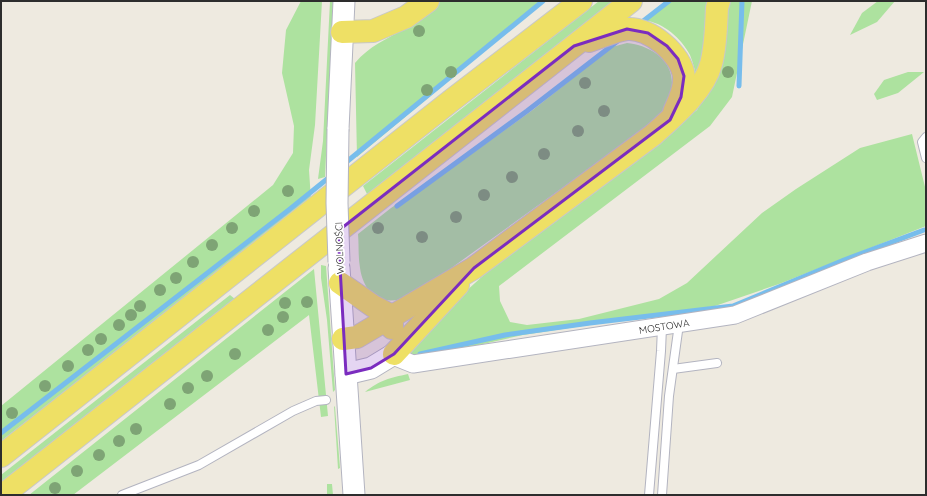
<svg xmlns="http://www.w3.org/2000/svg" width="927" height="496" viewBox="0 0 927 496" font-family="Quicksand,sans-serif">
<rect width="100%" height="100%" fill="#eeeae0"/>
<g fill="#ade29f">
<path d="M301,1H322L315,125L309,170L311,200L1,441V406L273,185L293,153L294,126L282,73L286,30Z"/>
<path d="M330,1H333L325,177L318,179L323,141Z"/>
<path d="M440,1H544L494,40L453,77L357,157L355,63C369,46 387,39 406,28C418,20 430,11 440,1Z"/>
<path d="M599,1H615L367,194L363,186Z"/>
<path d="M670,1H712L707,42L697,76C694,69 693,62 690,55C681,38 664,23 644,20Z"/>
<path d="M729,1H752L732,97L710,126L499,286L500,301L510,322L527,325L579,319L659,299L687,283L762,213L796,189L860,148L912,134L926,191V226L779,284L715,306L523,335L425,357L412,358L408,354L442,313L497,263L697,110L711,85Z"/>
<path d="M878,1H895L877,22L850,35L862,13Z"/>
<path d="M627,43C648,45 672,58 672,83C672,94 666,106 662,116L425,287C420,290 415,294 409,296C383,308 364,295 360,268C358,257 359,245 358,234L391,208L456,165L534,109L612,47Z"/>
<path d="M908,72H924L898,93L877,100L874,94L884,80Z"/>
<path d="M321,265L326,266L335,390L333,392L327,320L321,278Z"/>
<path d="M314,269L328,416L321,417L309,315L73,495H29Z"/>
<path d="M230,295L235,299L1,483V475Z"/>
<path d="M408,374L410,380L365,392C380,380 390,378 408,374Z"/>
<path d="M334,406L335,407L340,468L338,469Z"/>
<path d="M327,484H332L333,495H327Z"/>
</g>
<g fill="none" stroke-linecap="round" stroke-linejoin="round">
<g stroke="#77bdec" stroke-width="5">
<path d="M642,22L669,1"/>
<path d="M739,86L742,1"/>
<path d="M344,164L543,1"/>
<path d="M397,206L527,111L619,40"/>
<path d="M420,354L505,335L590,323L733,306L844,260L924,230"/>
<path d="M1,433L290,209L332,175"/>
</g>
<g stroke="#b3b4c0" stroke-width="10">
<g id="service">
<path d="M926,137L922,142L926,158"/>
<path d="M673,369L717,363"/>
<path d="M122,495L199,465L293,411L316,401L326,400"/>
<path d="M649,495L661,351L662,327"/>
<path d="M662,495L669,396L679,324"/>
</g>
</g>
<g stroke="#b3b4c0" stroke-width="19">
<path id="minor" d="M394,354L398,358L413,364L735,315L867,262L926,243"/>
</g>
<g stroke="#b3b4c0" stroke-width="23">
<g id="tertiary">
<path d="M338,129L344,1"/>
<path d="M339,268L354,495"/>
<path d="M346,374L371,368L394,354"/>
</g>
</g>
<g stroke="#c8c8c8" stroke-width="24">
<g id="primary">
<path d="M342,32L373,31L406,17L428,1"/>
<path d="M589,41C599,38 616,30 627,29C649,27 682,54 684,77C685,89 679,101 674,112"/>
<path d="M340,283L373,306L392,316V328"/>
<path d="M343,339L357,337L474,268L653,135C674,116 704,91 711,64C716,46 716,26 717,8L719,1"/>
<path d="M394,354L458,285"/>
<path d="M1,456L452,100L581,1"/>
<path d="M3,495L631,1"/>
</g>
</g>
<use href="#service" stroke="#fff" stroke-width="8"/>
<use href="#minor" stroke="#fff" stroke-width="17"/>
<use href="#tertiary" stroke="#fff" stroke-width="21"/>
<use href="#primary" stroke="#eee065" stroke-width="22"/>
<g stroke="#b3b4c0" stroke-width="23" stroke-linecap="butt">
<path id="tertiary-bridge" d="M338,129L337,203L339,262"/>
</g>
<use href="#tertiary-bridge" stroke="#fff" stroke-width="21"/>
</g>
<g fill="#7ea475">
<circle cx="419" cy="31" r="6"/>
<circle cx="451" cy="72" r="6"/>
<circle cx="728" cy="72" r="6"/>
<circle cx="585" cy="83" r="6"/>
<circle cx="427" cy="90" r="6"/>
<circle cx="604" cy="111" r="6"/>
<circle cx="578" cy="131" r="6"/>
<circle cx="544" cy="154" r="6"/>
<circle cx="512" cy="177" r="6"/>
<circle cx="288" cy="191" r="6"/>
<circle cx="484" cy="195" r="6"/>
<circle cx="254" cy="211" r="6"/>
<circle cx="456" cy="217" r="6"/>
<circle cx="232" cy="228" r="6"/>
<circle cx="378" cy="228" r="6"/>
<circle cx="422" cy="237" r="6"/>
<circle cx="212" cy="245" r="6"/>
<circle cx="193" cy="262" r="6"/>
<circle cx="176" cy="278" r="6"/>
<circle cx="160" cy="290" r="6"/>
<circle cx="307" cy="302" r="6"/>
<circle cx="285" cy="303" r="6"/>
<circle cx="140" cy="306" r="6"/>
<circle cx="131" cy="315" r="6"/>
<circle cx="283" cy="317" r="6"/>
<circle cx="119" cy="325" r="6"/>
<circle cx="268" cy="330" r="6"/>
<circle cx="101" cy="339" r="6"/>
<circle cx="88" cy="350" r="6"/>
<circle cx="235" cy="354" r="6"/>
<circle cx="68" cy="366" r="6"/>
<circle cx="207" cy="376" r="6"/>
<circle cx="45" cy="386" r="6"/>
<circle cx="188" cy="388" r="6"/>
<circle cx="170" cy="404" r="6"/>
<circle cx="12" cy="413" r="6"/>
<circle cx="136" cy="429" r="6"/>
<circle cx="119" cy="441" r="6"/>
<circle cx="99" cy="455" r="6"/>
<circle cx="77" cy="471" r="6"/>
<circle cx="55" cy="488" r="6"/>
</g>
<path fill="#7b2cbf" fill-opacity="0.2" stroke="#7b2cbf" stroke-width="3" stroke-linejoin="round" d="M627,29L648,33L667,46L678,59L684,76L681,97L670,120L474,268L394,354L371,368L346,374L338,231L574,46Z"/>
<g text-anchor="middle" stroke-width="3.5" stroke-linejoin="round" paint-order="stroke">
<g font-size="10" fill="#2d2d2d" stroke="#fff">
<text transform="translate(339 248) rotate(-92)" y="4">WOLNOŚCI</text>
<text transform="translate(664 326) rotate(-9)" y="4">MOSTOWA</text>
</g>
</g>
<rect width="927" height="496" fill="none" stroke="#2d2d2d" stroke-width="4"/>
</svg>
